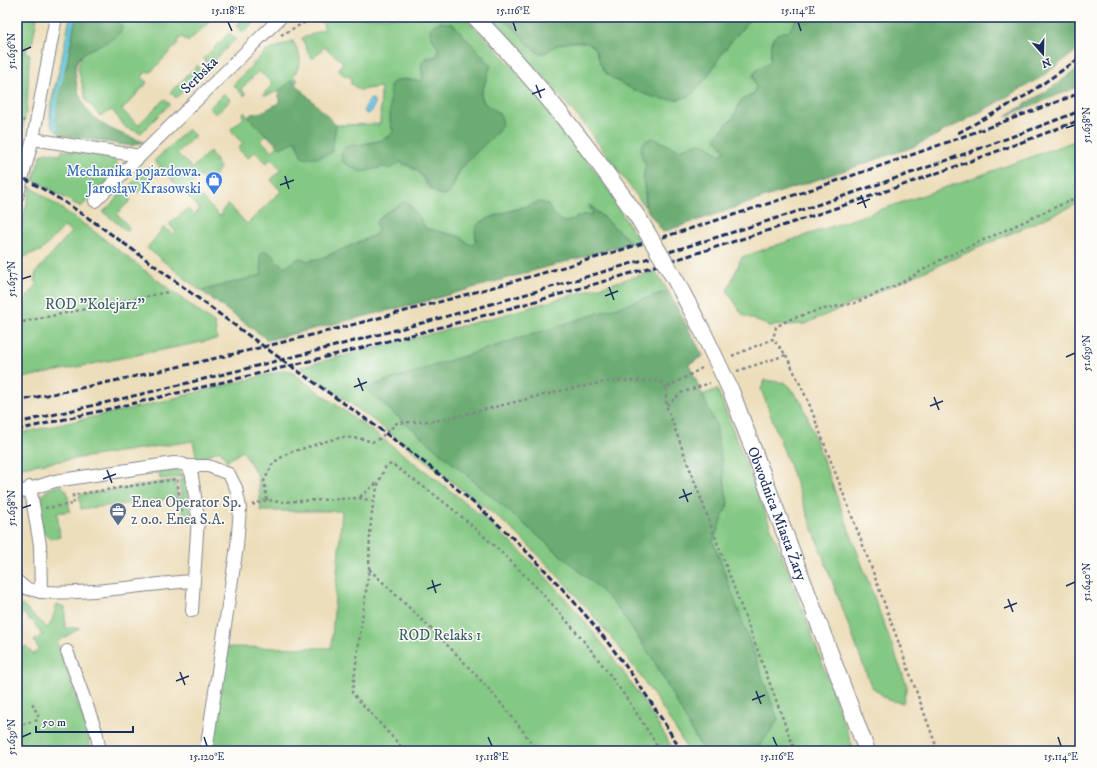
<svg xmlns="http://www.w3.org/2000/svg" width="1097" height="768" viewBox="0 0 1097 768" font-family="'IM FELL DW Pica',serif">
<rect width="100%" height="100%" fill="#fdfcf7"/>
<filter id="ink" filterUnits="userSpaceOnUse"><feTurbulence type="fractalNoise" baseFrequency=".025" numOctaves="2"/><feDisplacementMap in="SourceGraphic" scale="8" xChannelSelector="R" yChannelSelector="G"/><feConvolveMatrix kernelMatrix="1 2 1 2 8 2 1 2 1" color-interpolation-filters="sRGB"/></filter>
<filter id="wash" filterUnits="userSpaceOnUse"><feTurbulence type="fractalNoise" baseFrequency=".012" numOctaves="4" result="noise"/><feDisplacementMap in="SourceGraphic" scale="16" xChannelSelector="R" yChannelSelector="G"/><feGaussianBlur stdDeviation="0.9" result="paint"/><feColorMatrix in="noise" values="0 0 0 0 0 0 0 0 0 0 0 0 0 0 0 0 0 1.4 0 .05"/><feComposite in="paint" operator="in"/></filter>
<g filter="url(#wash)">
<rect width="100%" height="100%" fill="#eddebb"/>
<g fill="#83c883" stroke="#4f7c70" fill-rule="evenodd">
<path d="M21,17H37L32,45L28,44L26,53L30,54C27,72 30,128 17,138V33Z"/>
<path d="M70,17H76L66,71L60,67Z"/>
<path d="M92,17H214L188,42L182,37L177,41L178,43L151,72H146L142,77L147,83L122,110L138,125L164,99L170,104L141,133L126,128L112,110L100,116L86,100L78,68Z"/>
<path d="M244,17H258L243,33L236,26Z"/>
<path d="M320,17H464C525,74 576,142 623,211L621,213L639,241L632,243L590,205L594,215C569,210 568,240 547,204L540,202C527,206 486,216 478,225C473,230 477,237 475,243L470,245L461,237L425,228L419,216L404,202L384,214L376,224L379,230L375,235L322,258L308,261L300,258L284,267L270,253L260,255L262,275L201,291L147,248L164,227L174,234L176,232L169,224L188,209L194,215L200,209L154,161L188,129L195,136L177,153L192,168L210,151L220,168L208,184L200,176L190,186L220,216L223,214L221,212L228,204L247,224L281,191L271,180L281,169L271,159L267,163L255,152L248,158L238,149L243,143L233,134L231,129L244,118L242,115L244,112L267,135L261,140L272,151L278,146H284L296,140L302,157L307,159L332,152L336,125L380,124L381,87L359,90L350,83L352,79L348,76L346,77L338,70L343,62L324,47L313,59L309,55L302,38L325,29ZM440,22L491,65L481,95L484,103L489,107L499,131L490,138L461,169L449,193L440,195L429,188L418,171L400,162L391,168L383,167L361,172L349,164L367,143C376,141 387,141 393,132L390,120L423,79L421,66L427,57H436C442,48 435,42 430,34L432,26Z"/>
<path d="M485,17C512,17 519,36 536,52C546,56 549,49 557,45C566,42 582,40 590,44C600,50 598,68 608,75C626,88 668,109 690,95C706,84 715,62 727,47C735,36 744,27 752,17L797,18L790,30L781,33L773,38L770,55L771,60C766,67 757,66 753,76L756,87L754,94C740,100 738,106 733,119L728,122L715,138L725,150L722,154L720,155L707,145L699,143L679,150L653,138L642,158L646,165C641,179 646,192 645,207L583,123L539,71Z"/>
<path d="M229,33L236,39L210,65L203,59Z"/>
<path d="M293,41C301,56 304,62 293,76L298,80L296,83L292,80L279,91L265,96L263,94L273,84L259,71L241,89L246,94L244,96L233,85L265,52Z"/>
<path d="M197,65L203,72L176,98L170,92Z"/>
<path d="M224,93L231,100L216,114L209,108Z"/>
<path d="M1080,139V203L805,324L769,326L743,315L727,291L742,257L973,178Z"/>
<path d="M62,150L114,158L118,165L117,172L81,207L33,180L41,155L46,152L61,155Z"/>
<path d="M149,167L157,174L138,193L130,185Z"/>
<path d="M31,187L92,230L215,324L217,339L17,379V309L38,283L34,281L36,272L71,232L64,227L41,251L30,254L17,261V242Z"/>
<path d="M123,192L131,200L117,214L129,227L127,231L103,212Z"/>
<path d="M655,271L668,291L365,388L591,581L618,608L654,661L703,751H688C643,670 581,596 514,531C496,515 476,501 457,486C406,444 354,405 300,367L489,319Z"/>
<path d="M286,370L293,373C368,429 446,482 515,546C577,605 631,677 674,751H405L401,746L404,751H206L221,647L331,648L342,511H261L258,477L243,451L227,461L220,450L197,460L193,441L20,467L17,470V434L147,405Z"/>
<path d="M765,380L786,383L802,403L907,686L903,703L888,700L871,686L761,389Z"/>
<path d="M717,389L804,613L854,751H756L778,720L713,541L728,504L702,395Z"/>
<path d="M170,469L177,470L184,476L160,479L159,471Z"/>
<path d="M185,478L193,521L184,522L179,480Z"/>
<path d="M175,480L178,502H175L174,498L81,509L79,495Z"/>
<path d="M61,485L67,491L70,511L57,513L60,537L51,539L43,533C40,507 31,493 61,485Z"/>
<path d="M57,604L65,607V628H80L57,642L87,730L91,751H26L25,744L18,745L17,645L20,649L26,646L33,654L39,649L34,641L42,635L32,620L28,619L24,613L21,615L17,610L22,605L47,628L51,623Z"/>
</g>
<g fill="#6aac71" stroke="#426e68">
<path d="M76,17H119L122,28C117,43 93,45 82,55C74,62 75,70 76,80C81,121 111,130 144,142L131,146L61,135C57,131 53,129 51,123C47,112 57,79 60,67L66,70Z"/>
<path d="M497,17H752C744,27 735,36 727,47C715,62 706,84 690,95C668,109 626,88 608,75C598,68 600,50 590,44C582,40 566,42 557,45C549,49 546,56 536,52L510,24Z"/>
<path d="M797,17H1080V48L1040,78L966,120L913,147L663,232L645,207L646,194L643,176L646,165C639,154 637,142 653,138L679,150L699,143L705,144L720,155L722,154L725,150L715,138L728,122L733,119L741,100L754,94L756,87L753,76C757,66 766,67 771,60C770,53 771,38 777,34C781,32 786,32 790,30Z"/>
<path d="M440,22L453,24L491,65L481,95L484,103C491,108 505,114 502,125C500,132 468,159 461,168C456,175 453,186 449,194C431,199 428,180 418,171C413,167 405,165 400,162L391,169L383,167L361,172L344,163L340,154L347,146C360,144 386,143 393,132L390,120V85C400,75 410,81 422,81C426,66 412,60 436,57L439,50L430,34V29L432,26Z"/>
<path d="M1080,67V86L1006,116L1053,87Z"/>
<path d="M292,80L336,125L332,152C323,157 312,160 302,157L296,141L280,148L249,118L251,114L262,112L279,103V91Z"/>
<path d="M406,201L419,217L425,228L461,237L470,245L475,243C477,238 474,232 476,227C480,218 529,206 540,202L547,204C568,239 569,211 593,215L589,205L632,243L423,302L268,340L201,291L262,275L260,257L262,252L265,251L270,253L284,267L300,258L308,261L322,258L375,235L378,230L376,224L377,221L384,214Z"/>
<path d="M668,291L703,356L689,364L716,426L728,504L713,541L778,720L756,751H703L654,661L618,608L591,581L364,388Z"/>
</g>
<path fill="#63c4e1" stroke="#3f7aa0" d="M373,99L375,104L370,113L366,114L364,110L369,100Z"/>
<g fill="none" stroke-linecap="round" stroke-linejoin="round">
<path stroke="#63c4e1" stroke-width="4" d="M56,128L53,120L54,110L73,17"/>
</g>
</g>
<g filter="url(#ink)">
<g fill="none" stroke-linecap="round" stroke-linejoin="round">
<g stroke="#84868c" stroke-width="14">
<g id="minor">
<path d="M33,139L140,156L281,17"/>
<path d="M17,197L33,139L56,17"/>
<path d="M95,201L140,156"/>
<path d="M186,466H208L229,474L236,488L240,508L237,546L206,751"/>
<path d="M17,493L55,481L174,463C184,463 190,466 192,476L198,517L192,611"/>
<path d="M17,581L25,588L41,592L40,545L30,487"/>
<path d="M41,592C91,595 143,584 193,581"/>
<path d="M67,651L96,731L100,751"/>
</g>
</g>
<g stroke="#84868c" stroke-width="18">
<g id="major">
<path d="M475,17C536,79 589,147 639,219"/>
<path id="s1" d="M676,281L702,330L731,391L867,751"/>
</g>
</g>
<g stroke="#84868c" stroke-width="2.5" stroke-dasharray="3 3" stroke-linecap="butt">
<path d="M281,35L315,17"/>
<path d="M17,123L24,120"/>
<path d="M17,323L168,292"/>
<path d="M786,355L808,401L869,561L938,751"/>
<path d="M732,356L773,339L776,327L788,320L819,310L855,303L899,284L944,258L1080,196"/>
<path d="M702,368L666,388V405L795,751"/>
<path d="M737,371L786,355L773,339"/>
<path d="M667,405L681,393L710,383"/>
<path d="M360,497L378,482"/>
<path d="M267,500L264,481L273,463L288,453L327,441L342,437L363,439L372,442L379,439L397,423L442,420L568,389L611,381H660L666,388"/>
<path d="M252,505L267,500L280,502L360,498L373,501"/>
<path d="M45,508L74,504L73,495L177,479L182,515"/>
<path d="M369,569C370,533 369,499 386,466L392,464C414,480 436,495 456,512C536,579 607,660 660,751"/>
<path d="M17,726L37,720L38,715L31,701"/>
<path d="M17,748L25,746"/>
<path d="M23,751H26"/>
<path d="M405,751L352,693L369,569C428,626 490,682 537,751"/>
</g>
<use href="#minor" stroke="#fff" stroke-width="12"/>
<use href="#major" stroke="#fff" stroke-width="16"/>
<g stroke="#1b2f5e" stroke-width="3" stroke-dasharray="6 3" stroke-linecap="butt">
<path d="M958,133L1025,96L1080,58"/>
<path d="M17,175C57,195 93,221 129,247C169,276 208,306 248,335C317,386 390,433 456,488C546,562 623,650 681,751"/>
<path d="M17,401C379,329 735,225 1080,93"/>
<path d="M17,423C378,341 734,244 1080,111"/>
<path d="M17,430C198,389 379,346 557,295C734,244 909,186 1080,120"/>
</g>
<g stroke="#84868c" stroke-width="18" stroke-linecap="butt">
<path id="major-bridge" d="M639,219L676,281"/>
</g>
<use href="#major-bridge" stroke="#fff" stroke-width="16"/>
</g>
</g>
<path fill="none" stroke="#1b2f5e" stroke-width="1.5" d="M228,22L232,31M513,22L516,31M798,22L801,31M22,51L31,47M536,85L541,98M532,94L545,89M1066,128L1075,125M285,176L289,189M280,185L294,180M861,195L866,208M857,204L870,199M22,279L31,276M609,287L614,300M605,296L618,291M1066,357L1075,353M358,378L363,391M354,387L367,382M934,397L939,410M930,406L943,401M107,470L112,483M103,479L116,474M683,489L688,502M679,498L692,493M22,508L31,505M432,580L436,593M1066,586L1075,582M427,589L441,584M1008,599L1013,612M1004,608L1017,603M180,672L185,685M176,681L189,676M756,691L761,704M752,700L765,695M22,737L31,733M204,737L207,746M488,737L492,746M773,737L777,746M1058,737L1061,746"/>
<defs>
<g id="shop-pin" transform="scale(0.9)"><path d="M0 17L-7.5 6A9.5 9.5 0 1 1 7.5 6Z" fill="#3f7fe0" stroke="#fdfcf7"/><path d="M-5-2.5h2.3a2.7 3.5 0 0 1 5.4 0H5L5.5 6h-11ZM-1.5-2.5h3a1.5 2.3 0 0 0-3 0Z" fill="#fff"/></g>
<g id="office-pin" transform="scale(0.9)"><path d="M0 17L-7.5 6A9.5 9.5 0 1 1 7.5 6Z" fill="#5c6f8a" stroke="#fdfcf7"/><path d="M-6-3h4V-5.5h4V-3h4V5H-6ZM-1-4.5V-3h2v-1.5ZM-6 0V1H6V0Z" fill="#fff"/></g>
</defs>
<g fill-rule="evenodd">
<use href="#shop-pin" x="214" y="180"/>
<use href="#office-pin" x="118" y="511"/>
</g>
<g text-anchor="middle" stroke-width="3" stroke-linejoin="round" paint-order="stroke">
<g font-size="15" fill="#1b2f5e" stroke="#fdfcf7">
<text transform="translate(199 75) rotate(-45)" y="5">Serbska</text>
<text dy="5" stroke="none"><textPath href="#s1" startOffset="254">Obwodnica Miasta Żary</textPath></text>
</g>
<g font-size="15" fill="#366cbe" stroke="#fdfcf7" text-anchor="end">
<text x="201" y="176">Mechanika pojazdowa.<tspan x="201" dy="17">Jarosłąw Krasowski</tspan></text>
</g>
<g font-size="15" fill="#3a5d69" stroke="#fdfcf7">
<text x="95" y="309">ROD "Kolejarz"</text>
<text x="440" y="640">ROD Relaks 1</text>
</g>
<g font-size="15" fill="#4e5e75" stroke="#fdfcf7" text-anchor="start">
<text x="131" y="507">Enea Operator Sp.<tspan x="131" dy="17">z o.o. Enea S.A.</tspan></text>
</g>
</g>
<rect width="1097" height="768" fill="none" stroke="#fdfcf7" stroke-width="44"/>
<g transform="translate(1043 54) rotate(160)" stroke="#fdfcf7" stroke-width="3" paint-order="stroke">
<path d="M0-3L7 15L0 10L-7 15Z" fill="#1b2f5e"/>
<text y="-6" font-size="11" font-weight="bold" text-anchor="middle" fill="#1b2f5e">N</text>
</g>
<path d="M36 726v6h97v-6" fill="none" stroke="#1b2f5e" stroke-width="2"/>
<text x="42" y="726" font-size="12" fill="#1b2f5e" stroke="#fdfcf7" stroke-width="3" paint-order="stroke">50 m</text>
<rect x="22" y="22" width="1053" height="724" fill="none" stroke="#1b2f5e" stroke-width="1.5"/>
<g font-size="10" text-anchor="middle" fill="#1b2f5e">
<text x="228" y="14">15.118°E</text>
<text x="513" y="14">15.116°E</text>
<text x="798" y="14">15.114°E</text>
<text transform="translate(11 51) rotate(-90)" y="4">51.636°N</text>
<text transform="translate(1086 125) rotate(-90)" y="4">51.638°N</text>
<text transform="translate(11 279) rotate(-90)" y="4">51.637°N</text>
<text transform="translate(1086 353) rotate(-90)" y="4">51.639°N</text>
<text transform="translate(11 508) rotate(-90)" y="4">51.638°N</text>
<text transform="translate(1086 582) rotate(-90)" y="4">51.640°N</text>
<text transform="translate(11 737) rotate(-90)" y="4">51.639°N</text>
<text x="207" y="760">15.120°E</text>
<text x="492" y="760">15.118°E</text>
<text x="777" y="760">15.116°E</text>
<text x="1061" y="760">15.114°E</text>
</g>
</svg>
